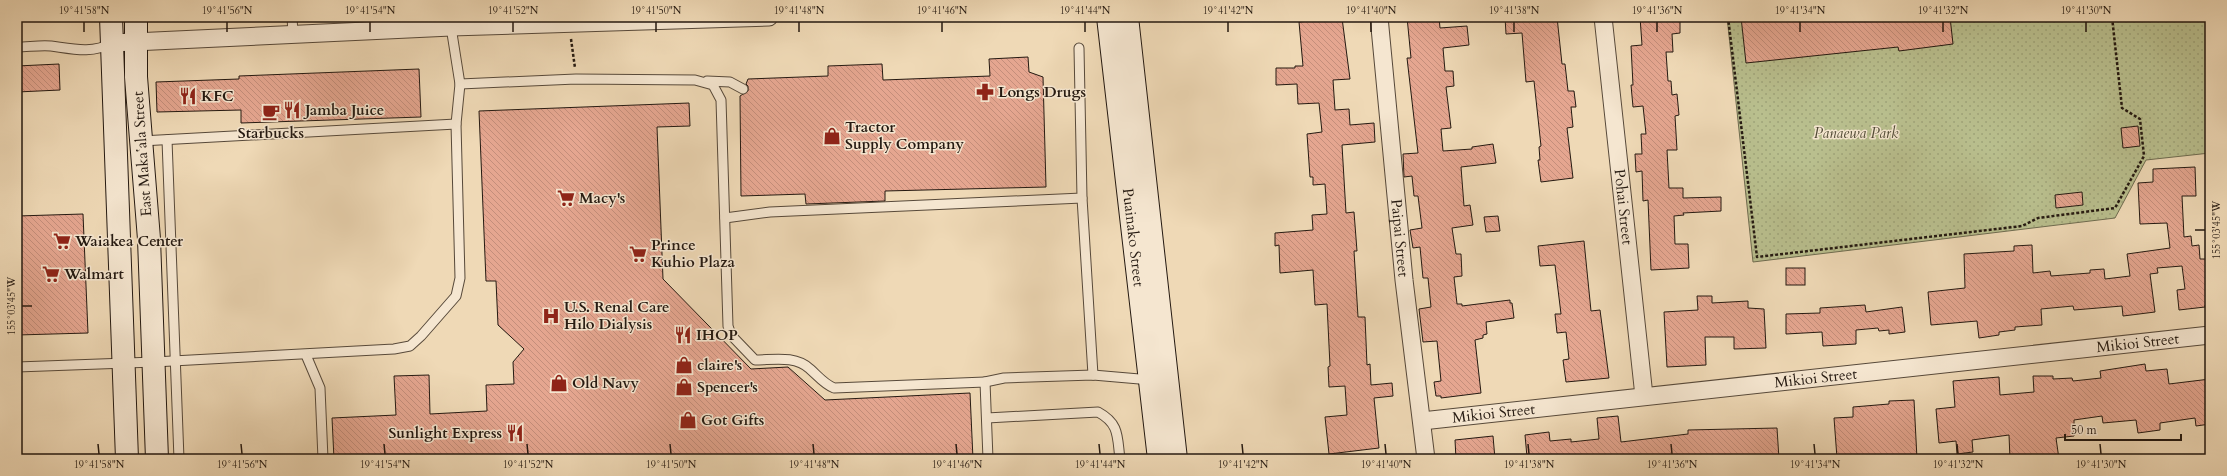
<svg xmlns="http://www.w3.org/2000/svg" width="2227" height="476" viewBox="0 0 2227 476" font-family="Cardo,serif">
<defs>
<pattern id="park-dots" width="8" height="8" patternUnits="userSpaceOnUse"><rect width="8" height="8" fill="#b9bf8e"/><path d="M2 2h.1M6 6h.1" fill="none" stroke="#9fa479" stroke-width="1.8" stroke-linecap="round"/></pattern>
<pattern id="building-back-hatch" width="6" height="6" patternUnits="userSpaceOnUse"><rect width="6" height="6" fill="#e5a690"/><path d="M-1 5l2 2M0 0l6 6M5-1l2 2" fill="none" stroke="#c48e7b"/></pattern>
</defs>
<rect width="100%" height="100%" fill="#efd9b6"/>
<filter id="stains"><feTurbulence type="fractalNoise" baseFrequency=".005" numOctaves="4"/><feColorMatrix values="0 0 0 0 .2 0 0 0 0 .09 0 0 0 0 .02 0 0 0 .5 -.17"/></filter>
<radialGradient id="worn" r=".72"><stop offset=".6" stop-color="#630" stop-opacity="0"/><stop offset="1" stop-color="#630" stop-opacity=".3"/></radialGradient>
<path fill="url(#park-dots)" stroke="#6e6c50" d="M1727,17H2206L2210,59V153L2146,160L2115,218L1753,262Z"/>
<g fill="url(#building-back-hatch)" stroke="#241911">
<path d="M1407,17H1439L1440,28L1467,26L1469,45L1443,48L1445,71H1453L1454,86L1446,87L1451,128L1441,129L1443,151L1472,149V147L1493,144L1496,163L1461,167L1464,206L1470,205L1473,225L1452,228L1456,254H1461L1462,276L1454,277L1457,304H1462V306L1510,300V303H1512L1514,318L1486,322L1487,334L1483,335V338L1475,340L1481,393L1441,398V396H1436L1434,382L1441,381L1437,341L1423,342L1419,309L1431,307L1428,278H1423L1420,247L1413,248L1410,230L1422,228L1418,196H1414L1412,176L1404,177L1403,154L1418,153L1407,58H1411Z"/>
<path d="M1505,17H1557L1562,64H1565L1568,91H1574L1576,107H1571L1573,127L1567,128L1573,178L1541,182L1538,160H1540L1539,147L1541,146L1534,81L1526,82L1522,33L1506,34Z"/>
<path d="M1640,17H1680V33L1672,34L1673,52H1666L1668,81H1671L1672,95L1677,94L1679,115L1675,116L1677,150H1667L1669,188H1683V198L1721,197V211L1683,213L1684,215L1674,216L1675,244H1688L1689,268L1651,270L1648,200L1643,201L1642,171L1636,172L1635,154H1642L1641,134H1646L1643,106L1633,107L1631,85H1633L1631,46L1642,45Z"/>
<path d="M1741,17H1950L1953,44L1899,51L1898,47L1746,63Z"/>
<path d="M1342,18L1350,79L1333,80L1335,110L1349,109L1350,125L1374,123L1375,142L1342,145L1346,213L1354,212L1357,251H1354L1358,317H1365L1367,365L1370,364L1371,385L1392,383L1393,396L1374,398L1379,448L1329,454L1325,417L1347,415L1345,386L1329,387L1328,367L1330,366L1327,304L1315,305L1313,270L1280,273L1279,245L1275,246V233L1313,230L1312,215L1327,214L1325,184L1313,185V177H1310L1307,134L1322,132L1319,103L1298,104L1297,84L1276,85V68H1295V66H1303L1299,22Z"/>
<path d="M1028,57L1029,72L1043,77L1046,187L885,191V201L806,204L805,194L741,196L740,96L748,91V86L746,84L748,79L828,76V66L882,64L883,80L990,76L989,59Z"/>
<path d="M59,64L60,90L17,92V66Z"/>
<path d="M419,69L421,117L241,123V110L157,112L156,82L239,79V76Z"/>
<path d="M689,103L690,126L657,127L663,279L751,369L788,367L825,400L970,393L973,459H334L332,418L396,415L394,376L429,375L430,414L487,411L486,385L514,384L513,362L524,349L498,325L496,281H486L479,111Z"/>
<path d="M2138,126L2140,146L2123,148L2121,128Z"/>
<path d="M2195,167L2196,196H2182L2184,237L2191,236L2192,246L2199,245L2200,259H2206L2210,304L2205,305V307L2179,310L2177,290L2185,289L2182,266L2157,268L2158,273L2150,274L2155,312L2123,316L2122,306L2074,310L2073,306L2041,309L2042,325L2015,327V330L1999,332V335L1979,338L1977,321L1931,325L1928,292L1965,288L1964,254L2014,251V246L2032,245L2033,273L2050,271L2051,276L2090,273V270L2104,269L2105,279L2130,276L2127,254L2170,248L2167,223L2140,224L2138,183L2153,182V169Z"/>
<path d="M2082,192L2083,205L2056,208L2055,195Z"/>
<path d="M83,214L88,333L17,335V216Z"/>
<path d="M1498,216L1500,231L1486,232L1484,217Z"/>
<path d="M1584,241L1591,311L1600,310L1609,378L1566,382L1563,360L1569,359L1566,332L1557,333L1555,314H1561L1555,265L1540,266L1538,246Z"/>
<rect x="1786" y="268" width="19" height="17"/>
<path d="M1697,296H1712V303L1748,301V308L1764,309L1766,348L1734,349V337H1705L1706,365L1667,367L1664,312L1698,310Z"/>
<path d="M1865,305L1866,312L1902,307L1905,332L1889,334V330L1879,331L1878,328L1856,330V344L1823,346L1822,332L1786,334V314L1820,313V308Z"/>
<path d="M2145,364L2146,371L2167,369L2169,384L2210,379V424L2196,426L2195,418L2160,423V430L2138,433L2136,420L2103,423L2102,416L2074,420V436L2056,438L2059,459H2010L2009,435L1972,440L1973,452L1957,454L1956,441L1939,443L1936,409L1955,407L1953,381L1999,377L2000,395L2034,392L2033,376H2053V379L2072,378L2073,381L2101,378L2100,371Z"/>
<path d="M1914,400L1917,459L1837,458L1834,418L1853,417V407L1889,404V401Z"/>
<path d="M1618,416L1621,442L1688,434V430L1777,428L1779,459H1533V456L1527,457L1525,435L1549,432L1550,441L1571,439V442L1599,439L1597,418Z"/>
<path d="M1493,436L1495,459H1456L1455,440Z"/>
</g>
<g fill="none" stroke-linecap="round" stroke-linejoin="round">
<g stroke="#57493a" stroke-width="11">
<g id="lane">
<path d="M292,17L293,34"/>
<path d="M17,47C28,47 40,45 51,46C73,49 92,54 112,43"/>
<path d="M707,81L730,82L743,89"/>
<path d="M460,84L576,79L695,80L713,85L721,100L728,326L731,335L755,360C773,360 795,355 810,369C818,376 824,384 834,388L985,382L988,459"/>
<path d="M167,140L179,459"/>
<path d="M141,141L456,124"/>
<path d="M1082,198L1093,375"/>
<path d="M725,218L770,212L1082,198L1079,48"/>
<path d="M306,355L320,388L323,459"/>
<path d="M17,367L154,362L394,349L410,346L421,336L456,296L460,278L456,124L460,84L451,27L453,17"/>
<path d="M985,382L1004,378L1093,375L1151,380"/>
<path d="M987,418L1098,412C1120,424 1117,437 1120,459"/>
</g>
</g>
<g stroke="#57493a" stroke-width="19">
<g id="street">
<path id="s1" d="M1379,17L1404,280L1426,459"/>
<path id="s2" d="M1603,17L1644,396"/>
<path d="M112,43L451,27L769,17"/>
<path id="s3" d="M1422,421L2210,335"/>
</g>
</g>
<g stroke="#241911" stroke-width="24">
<g id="secondary">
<path d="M111,17L127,459"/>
<path d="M136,17V77L149,239L157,459"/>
<path id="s4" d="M1108,17L1159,459"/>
<path d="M1127,17L1176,459"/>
</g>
</g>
<g stroke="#241911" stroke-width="2.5" stroke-dasharray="3 2" stroke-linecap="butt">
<path d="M1728,17L1757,257L2022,226L2038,218L2115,208L2144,156L2140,119L2122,108L2112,17"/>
<path d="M571,39L575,68"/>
</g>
<use href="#lane" stroke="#f5e6d0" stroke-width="9"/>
<use href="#street" stroke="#f5e6d0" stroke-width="17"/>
<use href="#secondary" stroke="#f5e6d0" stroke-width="22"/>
</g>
<path fill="none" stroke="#241911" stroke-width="1.5" d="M84,22V32M227,22V32M370,22V32M513,22V32M656,22V32M799,22V32M942,22V32M1085,22V32M1228,22V32M1371,22V32M1514,22V32M1657,22V32M1800,22V32M1943,22V32M2086,22V32M2195,230H2205M22,306H32M98,444L99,454M241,444L242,454M384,444L385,454M527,444L528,454M670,444L671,454M813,444L814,454M956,444L957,454M1099,444L1100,454M1242,444L1243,454M1385,444L1386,454M1528,444L1529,454M1671,444L1672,454M1814,444L1815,454M1957,444L1958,454M2100,444L2101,454"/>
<defs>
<g id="pharmacy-bare" transform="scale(1.38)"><path d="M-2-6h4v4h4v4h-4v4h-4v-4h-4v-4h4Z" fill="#8f2418" stroke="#f5e6d0" stroke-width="2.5" paint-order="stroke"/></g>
<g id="restaurant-bare" transform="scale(1.38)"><path d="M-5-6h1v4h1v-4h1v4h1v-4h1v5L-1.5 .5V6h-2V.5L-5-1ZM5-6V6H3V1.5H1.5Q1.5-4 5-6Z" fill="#8f2418" stroke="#f5e6d0" stroke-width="2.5" paint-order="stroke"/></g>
<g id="cafe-bare" transform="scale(1.38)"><path d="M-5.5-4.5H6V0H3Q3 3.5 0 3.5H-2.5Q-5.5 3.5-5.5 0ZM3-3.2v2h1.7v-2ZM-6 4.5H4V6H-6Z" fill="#8f2418" stroke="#f5e6d0" stroke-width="2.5" paint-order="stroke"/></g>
<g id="shop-bare" transform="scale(1.38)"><path d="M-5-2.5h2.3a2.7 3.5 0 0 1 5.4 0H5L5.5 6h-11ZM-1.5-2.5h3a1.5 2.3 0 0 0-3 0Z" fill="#8f2418" stroke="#f5e6d0" stroke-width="2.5" paint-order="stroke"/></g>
<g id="supermarket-bare" transform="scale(1.38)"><path d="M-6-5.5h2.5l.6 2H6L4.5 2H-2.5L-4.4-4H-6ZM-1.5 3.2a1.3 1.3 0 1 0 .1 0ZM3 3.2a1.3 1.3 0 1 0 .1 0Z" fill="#8f2418" stroke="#f5e6d0" stroke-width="2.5" paint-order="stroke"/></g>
<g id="hospital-bare" transform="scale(1.38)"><path d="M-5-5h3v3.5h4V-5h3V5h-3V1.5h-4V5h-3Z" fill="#8f2418" stroke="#f5e6d0" stroke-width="2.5" paint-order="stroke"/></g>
</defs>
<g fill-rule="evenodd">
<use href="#pharmacy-bare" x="985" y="92"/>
<use href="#restaurant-bare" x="188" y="96"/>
<use href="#restaurant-bare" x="292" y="110"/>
<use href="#cafe-bare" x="271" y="112"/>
<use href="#shop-bare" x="832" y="136"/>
<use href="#supermarket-bare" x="566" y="198"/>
<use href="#supermarket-bare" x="62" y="241"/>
<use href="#supermarket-bare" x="638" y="254"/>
<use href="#supermarket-bare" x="51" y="274"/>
<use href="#hospital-bare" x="551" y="316"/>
<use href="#restaurant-bare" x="683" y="335"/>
<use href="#shop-bare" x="684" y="365"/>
<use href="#shop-bare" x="559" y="383"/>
<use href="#shop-bare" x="684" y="387"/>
<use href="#shop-bare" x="688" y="420"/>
<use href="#restaurant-bare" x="515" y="433"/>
</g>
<g text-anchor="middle" stroke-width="3" stroke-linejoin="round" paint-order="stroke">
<g font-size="15" font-weight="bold" fill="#241911" stroke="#f5e6d0" text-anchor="start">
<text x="998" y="97">Longs Drugs</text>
<text x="201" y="101">KFC</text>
<text x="305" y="115">Jamba Juice</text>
<text x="845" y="132">Tractor<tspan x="845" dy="17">Supply Company</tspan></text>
<text x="271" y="138" text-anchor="middle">Starbucks</text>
<text x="579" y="203">Macy's</text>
<text x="75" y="246">Waiakea Center</text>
<text x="651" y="250">Prince<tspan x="651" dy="17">Kuhio Plaza</tspan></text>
<text x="64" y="279">Walmart</text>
<text x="564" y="312">U.S. Renal Care<tspan x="564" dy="17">Hilo Dialysis</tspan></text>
<text x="696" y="340">IHOP</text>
<text x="697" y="370">claire's</text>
<text x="572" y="388">Old Navy</text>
<text x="697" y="392">Spencer's</text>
<text x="701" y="425">Got Gifts</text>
<text x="502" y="438" text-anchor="end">Sunlight Express</text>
</g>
<g font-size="15" font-style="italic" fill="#514b36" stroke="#f5e6d0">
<text x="1856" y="138">Panaewa Park</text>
</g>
<g font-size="15" fill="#241911" stroke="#f5e6d0">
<text transform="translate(142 154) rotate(-94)" y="5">East Makaʻala Street</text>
<text dy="5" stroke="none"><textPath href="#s2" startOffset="191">Pohai Street</textPath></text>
<text dy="5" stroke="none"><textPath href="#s4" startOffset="222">Puainako Street</textPath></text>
<text dy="5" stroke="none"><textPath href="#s1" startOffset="222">Paipai Street</textPath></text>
<text dy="5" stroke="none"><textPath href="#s3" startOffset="720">Mikioi Street</textPath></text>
<text dy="5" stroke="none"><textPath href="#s3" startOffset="396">Mikioi Street</textPath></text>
<text dy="5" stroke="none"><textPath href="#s3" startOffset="72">Mikioi Street</textPath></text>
</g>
</g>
<rect width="2227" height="476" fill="none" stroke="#efd9b6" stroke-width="44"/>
<path d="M2065 434v6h116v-6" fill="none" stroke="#241911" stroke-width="2"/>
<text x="2071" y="434" font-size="12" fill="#241911" stroke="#f5e6d0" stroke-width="3" paint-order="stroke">50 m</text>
<rect x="22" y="22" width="2183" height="432" fill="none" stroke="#241911" stroke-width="1.5"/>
<g font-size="10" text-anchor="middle" fill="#241911">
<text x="84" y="14">19°41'58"N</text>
<text x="227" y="14">19°41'56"N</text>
<text x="370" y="14">19°41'54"N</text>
<text x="513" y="14">19°41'52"N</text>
<text x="656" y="14">19°41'50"N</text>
<text x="799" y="14">19°41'48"N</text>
<text x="942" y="14">19°41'46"N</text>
<text x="1085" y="14">19°41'44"N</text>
<text x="1228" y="14">19°41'42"N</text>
<text x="1371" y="14">19°41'40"N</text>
<text x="1514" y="14">19°41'38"N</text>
<text x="1657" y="14">19°41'36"N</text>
<text x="1800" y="14">19°41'34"N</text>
<text x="1943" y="14">19°41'32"N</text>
<text x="2086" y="14">19°41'30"N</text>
<text transform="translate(2216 230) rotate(-90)" y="4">155°03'45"W</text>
<text transform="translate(11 306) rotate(-90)" y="4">155°03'45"W</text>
<text x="99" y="468">19°41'58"N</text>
<text x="242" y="468">19°41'56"N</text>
<text x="385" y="468">19°41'54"N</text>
<text x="528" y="468">19°41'52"N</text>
<text x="671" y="468">19°41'50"N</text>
<text x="814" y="468">19°41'48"N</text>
<text x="957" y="468">19°41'46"N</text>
<text x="1100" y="468">19°41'44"N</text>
<text x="1243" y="468">19°41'42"N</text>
<text x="1386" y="468">19°41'40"N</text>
<text x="1529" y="468">19°41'38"N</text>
<text x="1672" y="468">19°41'36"N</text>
<text x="1815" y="468">19°41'34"N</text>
<text x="1958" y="468">19°41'32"N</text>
<text x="2101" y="468">19°41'30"N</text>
</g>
<rect width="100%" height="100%" filter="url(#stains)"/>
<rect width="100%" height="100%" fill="url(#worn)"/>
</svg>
